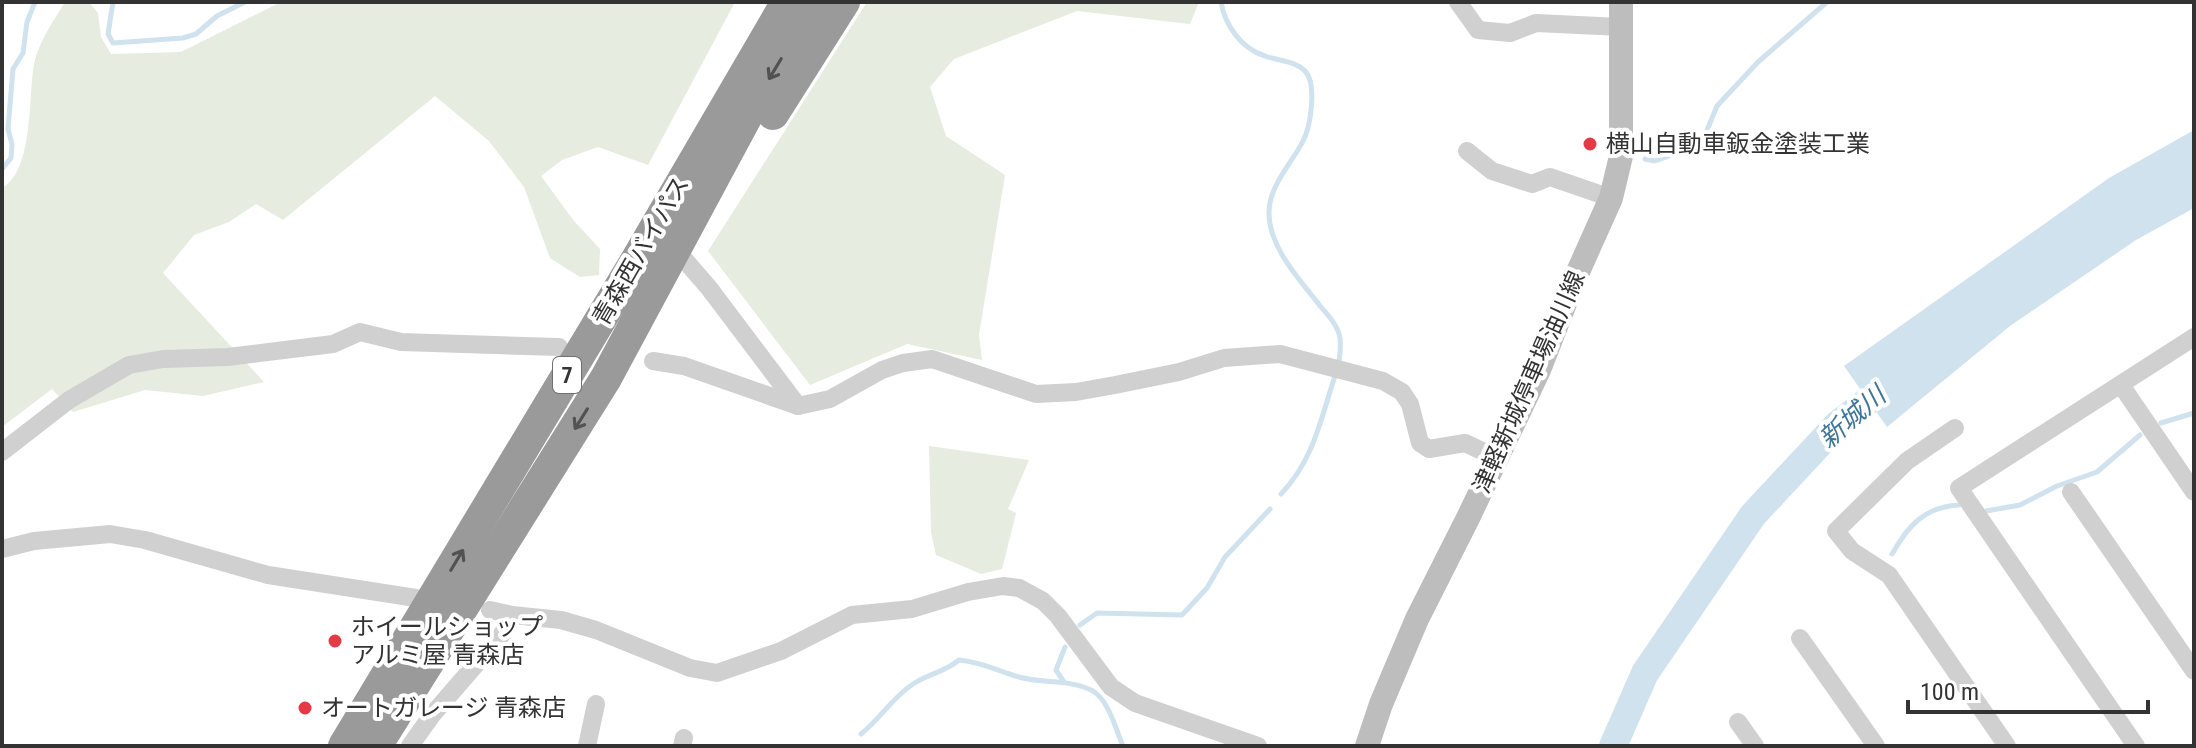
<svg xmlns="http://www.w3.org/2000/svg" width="2196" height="748" viewBox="0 0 2196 748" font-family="'Roboto Condensed','Noto Sans JP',sans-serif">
<rect width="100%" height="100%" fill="#fff"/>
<g fill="#e6ecdf">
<path d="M65,2H89L98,13L101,37L111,54L181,52L281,2H735L648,165L598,147L562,160L541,176L574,221L600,249L599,275L580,277L550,258L524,187L489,141L435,96L283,220L256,204L229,222L194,235L163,273L264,382L203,396L145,390L73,412L52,389L2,427V188C34,170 28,97 34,64C39,41 53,22 65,2Z"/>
<path d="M867,2H1199L1190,24L1077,11L954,59L930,87L946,136L1005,175L979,335L982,360L907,344L810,385L708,251Z"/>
<path d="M929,446L1029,460L1008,509L1016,513L1002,569L981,574L936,555L931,532Z"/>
</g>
<path fill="#cfe2ee" d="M2194,130V208L2136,240L2010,326L1887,427L1844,366L2109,178Z"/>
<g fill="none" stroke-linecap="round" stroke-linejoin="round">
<g stroke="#cfe2ee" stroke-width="5">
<path d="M113,2L108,34L113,43L183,38L196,34L217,16L245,2"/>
<path d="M1221,2C1225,26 1242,49 1265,56C1278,61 1294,60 1305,71C1317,83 1311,126 1303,141C1292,163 1269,186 1269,212C1268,247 1301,281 1321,307C1329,316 1338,326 1340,338C1341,346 1340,354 1339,362"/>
<path d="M1645,159L1655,161L1701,145L1717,106L1758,62L1827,2"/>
<path d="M2,169L11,158L12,144L8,129L13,69L23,53L27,22L35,2"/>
<path d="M2161,423L2194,413"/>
<path d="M1281,494C1314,459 1320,421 1335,376"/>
<path d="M1986,511L2020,505L2057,486L2097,472L2140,435"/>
<path d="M1892,554C1908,526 1924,507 1959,505"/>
<path d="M1080,625L1097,613L1182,615L1207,588L1225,557L1270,509"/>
<path d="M1064,682L1056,670L1065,647"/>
<path d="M861,734C880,719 892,698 913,684C928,674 945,672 959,660C982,662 998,671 1019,677C1043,684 1071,679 1093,691C1109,701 1116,730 1123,746"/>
</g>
<path stroke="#cfe2ee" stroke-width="28" d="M1613,746L1645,673L1753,515L1838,424L1898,378"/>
<g stroke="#d0d0d0" stroke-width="18">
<path d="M1458,2L1478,30L1510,33L1536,23L1621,27"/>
<path d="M1467,151L1492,171L1532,184L1550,177L1611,198"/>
<path d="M684,259L709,288L798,406"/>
<path d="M653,361L684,366L798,406L830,399L882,370L903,363L932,359L1036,394L1076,392L1115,385L1179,372L1224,358L1280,354L1383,381L1402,392L1410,404L1420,443L1429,449L1465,443L1497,458"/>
<path d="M2121,385L2194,492"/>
<path d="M1955,428L1907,461L1836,531L1852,551L1889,575L2007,746"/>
<path d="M2,452L69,400L129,365L163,359L228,357L333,344L360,332L401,342L559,347"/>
<path d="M2071,492L2194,671"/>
<path d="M2,549L34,541L110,534L145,540L268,575L416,598"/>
<path d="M512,615L561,620L596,630L690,668L717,673L781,651L852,615L912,609L968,592L1003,586L1019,588L1043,601L1058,616L1111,687L1135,703L1258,746"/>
<path d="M1800,638L1876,746"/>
<path d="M1738,722L1755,746"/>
<path d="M410,746L432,715L503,633L512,615L490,610"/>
<path d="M587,746L596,704"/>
<path d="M682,746L684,738"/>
<path d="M2136,746L1959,488L2194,337"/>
</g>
<path stroke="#bdbdbd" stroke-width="24" d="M1367,746L1381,704L1417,619L1468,518L1539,370L1573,283L1611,198L1621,156V2"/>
<g stroke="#9a9a9a" stroke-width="32">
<path d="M773,114L844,2"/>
<path d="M344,746L637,259L787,2"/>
<path d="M376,746L606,378L750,110L815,2"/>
</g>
</g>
<defs><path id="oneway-shaft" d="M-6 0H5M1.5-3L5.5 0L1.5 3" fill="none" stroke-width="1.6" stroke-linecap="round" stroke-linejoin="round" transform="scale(2)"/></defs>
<g stroke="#525252">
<use href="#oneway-shaft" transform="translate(775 69) rotate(121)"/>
<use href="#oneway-shaft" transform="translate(581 419) rotate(122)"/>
<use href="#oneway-shaft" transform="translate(457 560) rotate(-59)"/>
</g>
<g fill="#e63946" stroke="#fff" stroke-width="3">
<circle cx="1590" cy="144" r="8"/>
<circle cx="335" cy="641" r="8"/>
<circle cx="305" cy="708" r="8"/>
</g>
<g text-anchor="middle" stroke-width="8" stroke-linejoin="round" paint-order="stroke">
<rect fill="#fff" stroke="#707070" stroke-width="2" x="553" y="357" width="28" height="36" rx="6"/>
<g font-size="22" font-weight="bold" fill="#333">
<text x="567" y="383">7</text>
</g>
<g font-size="24" fill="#333" stroke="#fff" text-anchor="start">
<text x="1606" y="152">横山自動車鈑金塗装工業</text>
<text x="351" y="635">ホイールショップ<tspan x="351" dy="28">アルミ屋 青森店</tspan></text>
<text x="321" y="716">オートガレージ 青森店</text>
</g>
<g font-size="24" fill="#333" stroke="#fff">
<text transform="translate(641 251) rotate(-60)" y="8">青森西バイパス</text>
<text transform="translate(1529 382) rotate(-66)" y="8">津軽新城停車場油川線</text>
</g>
<g font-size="26" font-style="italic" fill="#3f7597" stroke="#fff">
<text transform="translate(1852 417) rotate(-41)" y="9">新城川</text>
</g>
</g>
<rect width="2196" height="748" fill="none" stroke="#333333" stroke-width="8"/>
<path d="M1908 700v12h240v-12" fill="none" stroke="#333333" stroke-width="4"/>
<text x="1920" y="700" font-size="24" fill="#333333" stroke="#ffffff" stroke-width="6" paint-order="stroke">100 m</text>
</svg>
